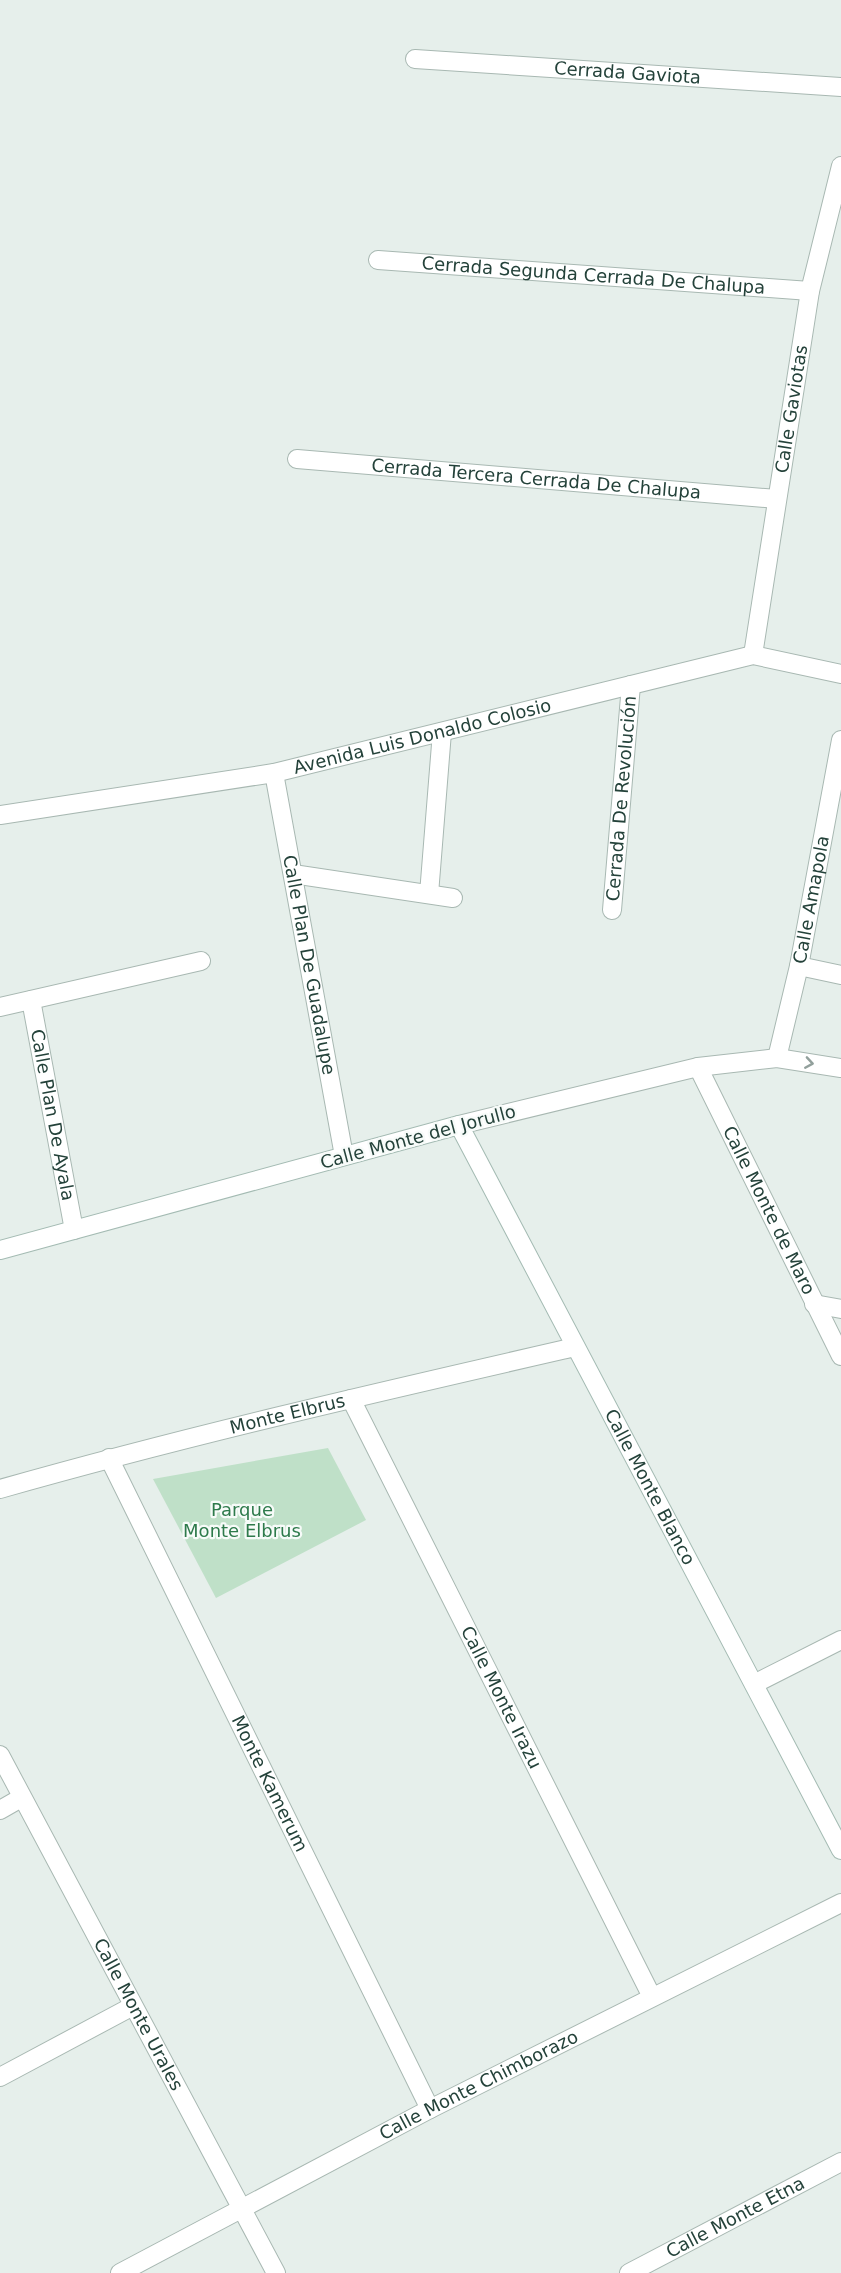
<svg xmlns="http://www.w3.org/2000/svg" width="841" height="2273" viewBox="0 0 841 2273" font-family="'DejaVu Sans',sans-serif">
<rect width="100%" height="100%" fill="#e6efeb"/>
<path fill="#bfe0c8" d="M328,1448L366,1520L216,1598L153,1479Z"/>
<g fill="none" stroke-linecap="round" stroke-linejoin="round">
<g stroke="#a8b8b2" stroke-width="20">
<g id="street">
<path id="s1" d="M415,59L841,87"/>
<path id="s2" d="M378,260L810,291"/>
<path id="s3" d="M297,459L777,499"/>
<path id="s4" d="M753,655L810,291L841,166"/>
<path id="s5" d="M274,773L344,1156"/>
<path id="s6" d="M0,815L274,773L753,655L841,674"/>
<path d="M293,874L453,898"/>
<path d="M429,894L442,732"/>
<path id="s7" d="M612,910L631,685"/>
<path d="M799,966L841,975"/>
<path id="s8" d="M31,1000L74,1230"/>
<path d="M0,1007L201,961"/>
<path id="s9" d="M777,1058L799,966L841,740"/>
<path id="s10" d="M698,1067L841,1356"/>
<path d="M459,1125L698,1067L777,1058L841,1068"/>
<path d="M814,1304L841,1309"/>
<path id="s11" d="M351,1399L652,1997"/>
<path id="s12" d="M109,1458L430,2109"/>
<path id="s13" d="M0,1489C190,1435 383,1391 575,1347"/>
<path d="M754,1684L841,1640"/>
<path id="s14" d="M0,1755L276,2273"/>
<path d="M0,1810L21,1798"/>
<path d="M0,2077L133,2006"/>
<path id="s15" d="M120,2273L430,2109L841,1903"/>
<path id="s16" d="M629,2273L841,2162"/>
</g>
</g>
<g stroke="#a4bbb3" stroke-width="20">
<g id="secondary">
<path id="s17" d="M0,1250L459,1125L841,1850"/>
</g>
</g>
<use href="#street" stroke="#fff" stroke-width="18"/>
<use href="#secondary" stroke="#fff" stroke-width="18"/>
</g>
<defs><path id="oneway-chevron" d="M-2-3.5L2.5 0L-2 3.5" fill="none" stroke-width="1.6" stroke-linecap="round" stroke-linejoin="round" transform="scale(1.5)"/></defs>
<use stroke="#92a09c" href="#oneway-chevron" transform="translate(809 1063) rotate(9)"/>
<g text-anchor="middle" stroke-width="4.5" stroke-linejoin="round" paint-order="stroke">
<g font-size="18" fill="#24423a" stroke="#f7fbf9">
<text dy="6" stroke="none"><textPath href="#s1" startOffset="213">Cerrada Gaviota</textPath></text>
<text dy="6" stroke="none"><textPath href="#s2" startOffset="216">Cerrada Segunda Cerrada De Chalupa</textPath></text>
<text dy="6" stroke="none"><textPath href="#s4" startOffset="249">Calle Gaviotas</textPath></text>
<text dy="6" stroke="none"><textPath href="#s3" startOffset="240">Cerrada Tercera Cerrada De Chalupa</textPath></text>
<text dy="6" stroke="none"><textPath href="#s6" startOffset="430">Avenida Luis Donaldo Colosio</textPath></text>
<text dy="6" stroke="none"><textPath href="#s7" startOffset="112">Cerrada De Revolución</textPath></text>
<text dy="6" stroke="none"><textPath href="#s9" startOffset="162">Calle Amapola</textPath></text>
<text dy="6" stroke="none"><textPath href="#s5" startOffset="195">Calle Plan De Guadalupe</textPath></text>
<text dy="6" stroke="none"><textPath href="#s8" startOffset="117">Calle Plan De Ayala</textPath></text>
<text transform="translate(418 1137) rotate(-15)" y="6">Calle Monte del Jorullo</text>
<text dy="6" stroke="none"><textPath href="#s10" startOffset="160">Calle Monte de Maro</textPath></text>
<text dy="6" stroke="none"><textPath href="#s13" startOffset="297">Monte Elbrus</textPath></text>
<text dy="6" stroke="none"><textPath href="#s17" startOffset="885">Calle Monte Blanco</textPath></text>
<text dy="6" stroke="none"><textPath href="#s11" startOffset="334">Calle Monte Irazu</textPath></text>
<text dy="6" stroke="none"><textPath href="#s12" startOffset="363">Monte Kamerum</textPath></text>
<text dy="6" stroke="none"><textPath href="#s14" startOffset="294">Calle Monte Urales</textPath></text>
<text dy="6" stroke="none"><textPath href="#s15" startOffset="405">Calle Monte Chimborazo</textPath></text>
<text dy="6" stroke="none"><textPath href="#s16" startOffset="120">Calle Monte Etna</textPath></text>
</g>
<g font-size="18" fill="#2d7a4b" stroke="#f7fbf9">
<text x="242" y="1516">Parque<tspan x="242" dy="21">Monte Elbrus</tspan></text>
</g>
</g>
</svg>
